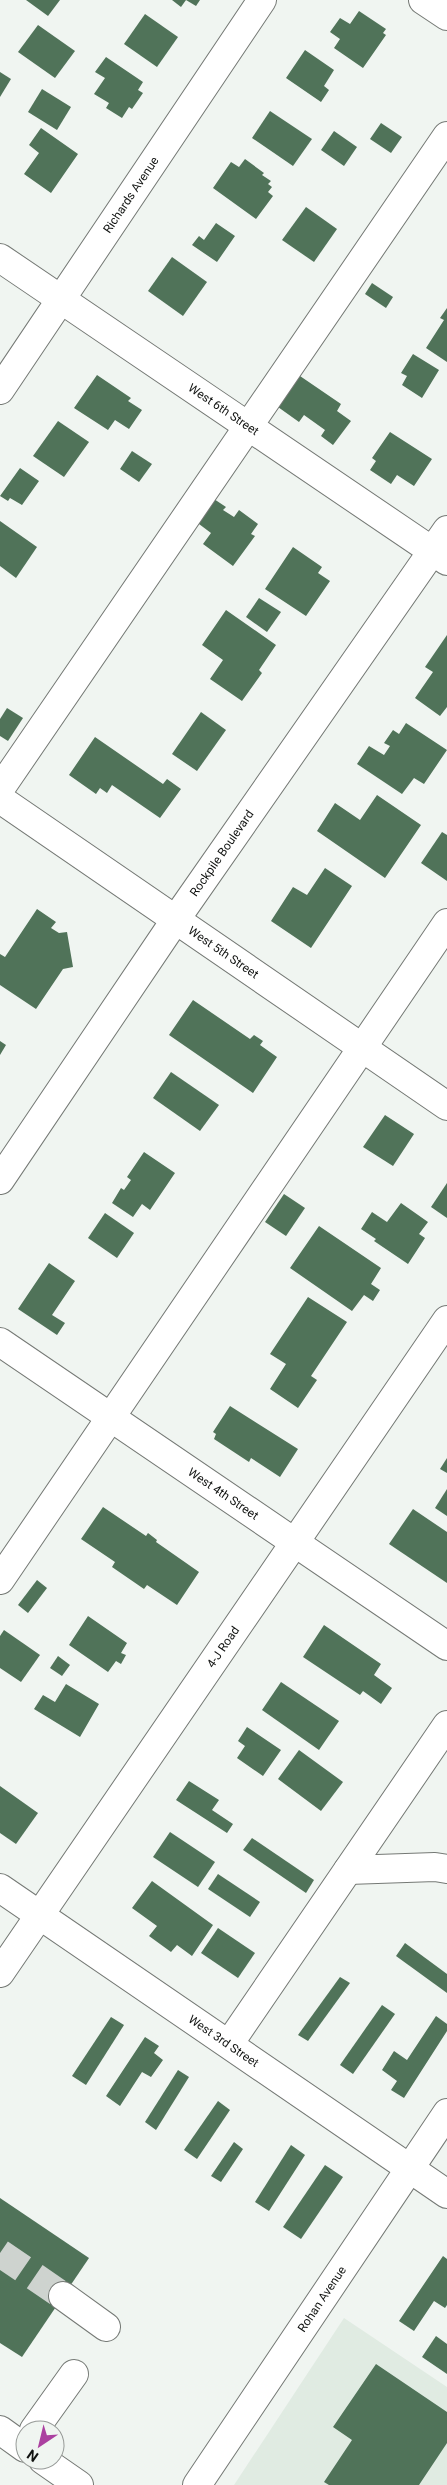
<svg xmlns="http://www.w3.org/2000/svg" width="447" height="2485" viewBox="0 0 447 2485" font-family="Roboto,sans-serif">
<rect width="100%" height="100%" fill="#f0f5f1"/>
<path fill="#e0ebe2" d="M344,2318L447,2387V2485H234Z"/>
<g fill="#507359">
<path d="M26,0H60L48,16Z"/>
<path d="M172,0H186L181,7Z"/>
<path d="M186,0H200L196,6Z"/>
<path d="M359,11L386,29L383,33L386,35L363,68L334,48L340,39L330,32L340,18L350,24Z"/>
<path d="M145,14L178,37L157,67L124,44Z"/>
<path d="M38,25L75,51L55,78L18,52Z"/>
<path d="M305,50L334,70L324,86L329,90L321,102L286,78Z"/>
<path d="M106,57L143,82L138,90L143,93L132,109L129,107L122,118L106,108L109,103L94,94L105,78L95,72Z"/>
<path d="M0,72L11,79L0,97Z"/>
<path d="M42,89L71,107L57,130L28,112Z"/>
<path d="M270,111L312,139L293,166L252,138Z"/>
<path d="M381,123L402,137L391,153L370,139Z"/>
<path d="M41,128L78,154L51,193L24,174L39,153L29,145Z"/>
<path d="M334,131L357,147L344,166L321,150Z"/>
<path d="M245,159L264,173L262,175L271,181L268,184L272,187L268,192L273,196L256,219L213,188L231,162L239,167Z"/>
<path d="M306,207L337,229L314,262L282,240Z"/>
<path d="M216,223L235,236L217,262L192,245L199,236L204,240Z"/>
<path d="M172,257L207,282L183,316L148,291Z"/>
<path d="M372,283L393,297L386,308L365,294Z"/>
<path d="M447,308V362L426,348L444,320L440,318Z"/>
<path d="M413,354L439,370L422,398L402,385L407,376L401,373Z"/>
<path d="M97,375L131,398L128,401L142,410L129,429L115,420L108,430L74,408Z"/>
<path d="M300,376L341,404L337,411L351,421L333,445L321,436L325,430L304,415L299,422L278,407Z"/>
<path d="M58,421L89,442L64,477L33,456Z"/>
<path d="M390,432L432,459L414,486L397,475L391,484L370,470L376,461L372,458Z"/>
<path d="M132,451L152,464L139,482L120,469Z"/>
<path d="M20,468L39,481L22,505L10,498L8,501L0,496Z"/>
<path d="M208,495L226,507L223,510L234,517L239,510L258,524L251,534L255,536L233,566L203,544L211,533L191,518Z"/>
<path d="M0,521L37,547L16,578L0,566Z"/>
<path d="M293,547L322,567L318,573L330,581L306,616L265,589Z"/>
<path d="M259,598L281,612L267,632L246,617Z"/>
<path d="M226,610L276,645L259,670L262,673L242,701L210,679L223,660L202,645Z"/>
<path d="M447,635V707L440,716L415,698L433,672L425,667Z"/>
<path d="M7,708L23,718L8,741L0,736V719Z"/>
<path d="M201,712L226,730L197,771L172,754Z"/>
<path d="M406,723L447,750L424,784L414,778L402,794L357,764L369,746L384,755L390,746L384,743L393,730L399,734Z"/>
<path d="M95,737L163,784L167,779L181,789L160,818L112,785L107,793L100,788L96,794L69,775Z"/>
<path d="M377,795L421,825L385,878L317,831L335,803L360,820Z"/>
<path d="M442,832L447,835V881L421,863Z"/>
<path d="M325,868L352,886L311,948L271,921L293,887L307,895Z"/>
<path d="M37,909L56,922L51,928L59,933L67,932L73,967L63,969L36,1009L0,985V954L5,957Z"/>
<path d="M193,1000L250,1039L254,1035L263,1041L260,1045L277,1057L253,1093L169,1035Z"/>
<path d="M0,1041L6,1045L0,1055Z"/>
<path d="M171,1072L219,1105L200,1131L153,1098Z"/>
<path d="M385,1115L414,1134L393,1166L363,1147Z"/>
<path d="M144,1152L175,1173L150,1210L142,1204L133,1217L112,1203L121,1188L124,1190L131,1180L127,1177Z"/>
<path d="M447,1183V1218L431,1207Z"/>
<path d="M284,1194L305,1208L286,1236L265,1222Z"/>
<path d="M401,1203L428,1222L419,1234L425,1238L408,1264L374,1241L376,1239L361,1229L372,1212L387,1222Z"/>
<path d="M105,1213L134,1233L117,1258L88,1238Z"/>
<path d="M319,1226L381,1268L371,1284L380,1290L373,1301L364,1295L352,1311L290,1268Z"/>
<path d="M49,1263L75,1281L52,1315L65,1323L57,1335L18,1309Z"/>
<path d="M308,1297L347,1322L311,1376L317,1380L298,1408L270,1389L286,1364L270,1354Z"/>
<path d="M230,1406L298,1449L280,1477L251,1458L249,1462L214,1439L216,1434L213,1432Z"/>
<path d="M447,1458V1473L440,1469Z"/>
<path d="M447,1489V1516L435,1508Z"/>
<path d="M103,1507L146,1536L148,1533L157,1540L156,1542L199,1572L177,1605L147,1585L144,1589L112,1567L115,1562L81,1539Z"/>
<path d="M413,1509L447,1532V1583L389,1544Z"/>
<path d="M37,1580L47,1588L28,1613L18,1605Z"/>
<path d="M88,1616L127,1643L121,1653L126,1655L121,1664L116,1661L108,1672L69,1645Z"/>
<path d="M324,1625L381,1664L374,1675L392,1688L381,1704L363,1691L360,1695L303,1657Z"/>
<path d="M4,1630L40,1655L21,1682L0,1668V1636Z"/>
<path d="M58,1656L70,1665L62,1676L50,1668Z"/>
<path d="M281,1682L339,1721L319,1750L262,1710Z"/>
<path d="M66,1684L99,1704L80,1737L34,1709L43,1695L55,1702Z"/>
<path d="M247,1727L281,1750L263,1776L237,1758L245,1746L238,1741Z"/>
<path d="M299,1750L343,1782L321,1811L278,1779Z"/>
<path d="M189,1781L219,1800L212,1810L233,1824L227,1833L176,1800Z"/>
<path d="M0,1786L38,1813L16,1844L0,1833Z"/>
<path d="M170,1832L215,1862L198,1887L153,1857Z"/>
<path d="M252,1838L314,1880L306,1893L243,1850Z"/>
<path d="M218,1874L260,1902L250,1917L208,1889Z"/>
<path d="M152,1881L213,1925L192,1956L177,1945L171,1952L149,1936L157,1926L132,1908Z"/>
<path d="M218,1928L255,1953L238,1978L201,1953Z"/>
<path d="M405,1943L447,1974V1993L396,1956Z"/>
<path d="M340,1977L350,1983L308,2041L298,2035Z"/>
<path d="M382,2005L395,2014L353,2074L340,2065Z"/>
<path d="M436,2016L447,2024V2031L404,2098L391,2090L397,2081L382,2070L394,2051L407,2060Z"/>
<path d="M111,2017L124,2025L86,2085L72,2076Z"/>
<path d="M145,2037L159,2046L154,2053L163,2060L151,2077L142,2072L120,2106L106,2096Z"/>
<path d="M178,2070L189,2077L156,2130L145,2122Z"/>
<path d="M218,2101L230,2110L197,2159L184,2150Z"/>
<path d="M234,2142L243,2149L221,2182L211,2176Z"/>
<path d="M291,2145L305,2155L269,2211L255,2202Z"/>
<path d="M325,2165L343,2177L301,2239L283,2227Z"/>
<path d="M0,2198L89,2258L22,2357L0,2343Z"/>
<path d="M443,2256L447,2259V2305L445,2308L434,2301L414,2331L399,2321Z"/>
<path d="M436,2336L447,2344V2374L422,2357Z"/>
<path d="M376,2364L447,2412V2443L419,2485H329L324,2482L352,2440L333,2427Z"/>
</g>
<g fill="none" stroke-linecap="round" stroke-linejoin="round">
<path stroke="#ced3cf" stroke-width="28" stroke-dasharray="28 14" stroke-linecap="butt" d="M0,2253L63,2296"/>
<g stroke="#757975" stroke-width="30">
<g id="minor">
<path d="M423,0L447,16"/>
<path id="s1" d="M0,258L447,561"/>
<path id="s2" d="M0,390L262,0"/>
<path d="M0,789L447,136"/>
<path id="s3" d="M0,799L447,1106"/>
<path id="s4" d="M0,1180L176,919L447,530"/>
<path id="s5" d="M0,1342L447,1646"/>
<path d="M0,1580L447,923"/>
<path d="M348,1870L435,1867L447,1869"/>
<path id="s6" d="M0,1888L447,2194"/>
<path d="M229,2044L447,1725"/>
<path d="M63,2296L106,2327"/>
<path d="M34,2430L74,2374"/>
<path id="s7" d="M197,2485L447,2113"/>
</g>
</g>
<g stroke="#757975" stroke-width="30">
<g id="major">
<path id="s8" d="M0,1973L447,1320"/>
<path d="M0,2430L25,2448"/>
<path d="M43,2460L79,2485"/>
</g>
</g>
<use href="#minor" stroke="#fff" stroke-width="28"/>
<use href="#major" stroke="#fff" stroke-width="28"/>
</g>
<g text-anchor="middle" stroke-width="4" stroke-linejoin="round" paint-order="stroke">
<g font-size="12" fill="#101210" stroke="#f0f5f1">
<text dy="4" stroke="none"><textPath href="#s2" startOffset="235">Richards Avenue</textPath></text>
<text dy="4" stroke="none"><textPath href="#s1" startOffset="270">West 6th Street</textPath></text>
<text dy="4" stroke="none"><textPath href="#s4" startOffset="395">Rockpile Boulevard</textPath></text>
<text dy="4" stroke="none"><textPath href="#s3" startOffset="271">West 5th Street</textPath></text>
<text dy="4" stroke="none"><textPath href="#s5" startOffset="270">West 4th Street</textPath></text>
<text dy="4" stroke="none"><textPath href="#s8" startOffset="395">4-J Road</textPath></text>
<text dy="4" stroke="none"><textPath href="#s6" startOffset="271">West 3rd Street</textPath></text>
<text dy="4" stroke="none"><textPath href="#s7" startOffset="224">Rohan Avenue</textPath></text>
</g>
</g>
<g transform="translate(40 2445) rotate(215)"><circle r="24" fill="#f0f5f1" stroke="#969a97"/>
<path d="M0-4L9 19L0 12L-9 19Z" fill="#ab40a0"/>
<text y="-8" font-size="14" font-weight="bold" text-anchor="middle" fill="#101210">N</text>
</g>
</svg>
